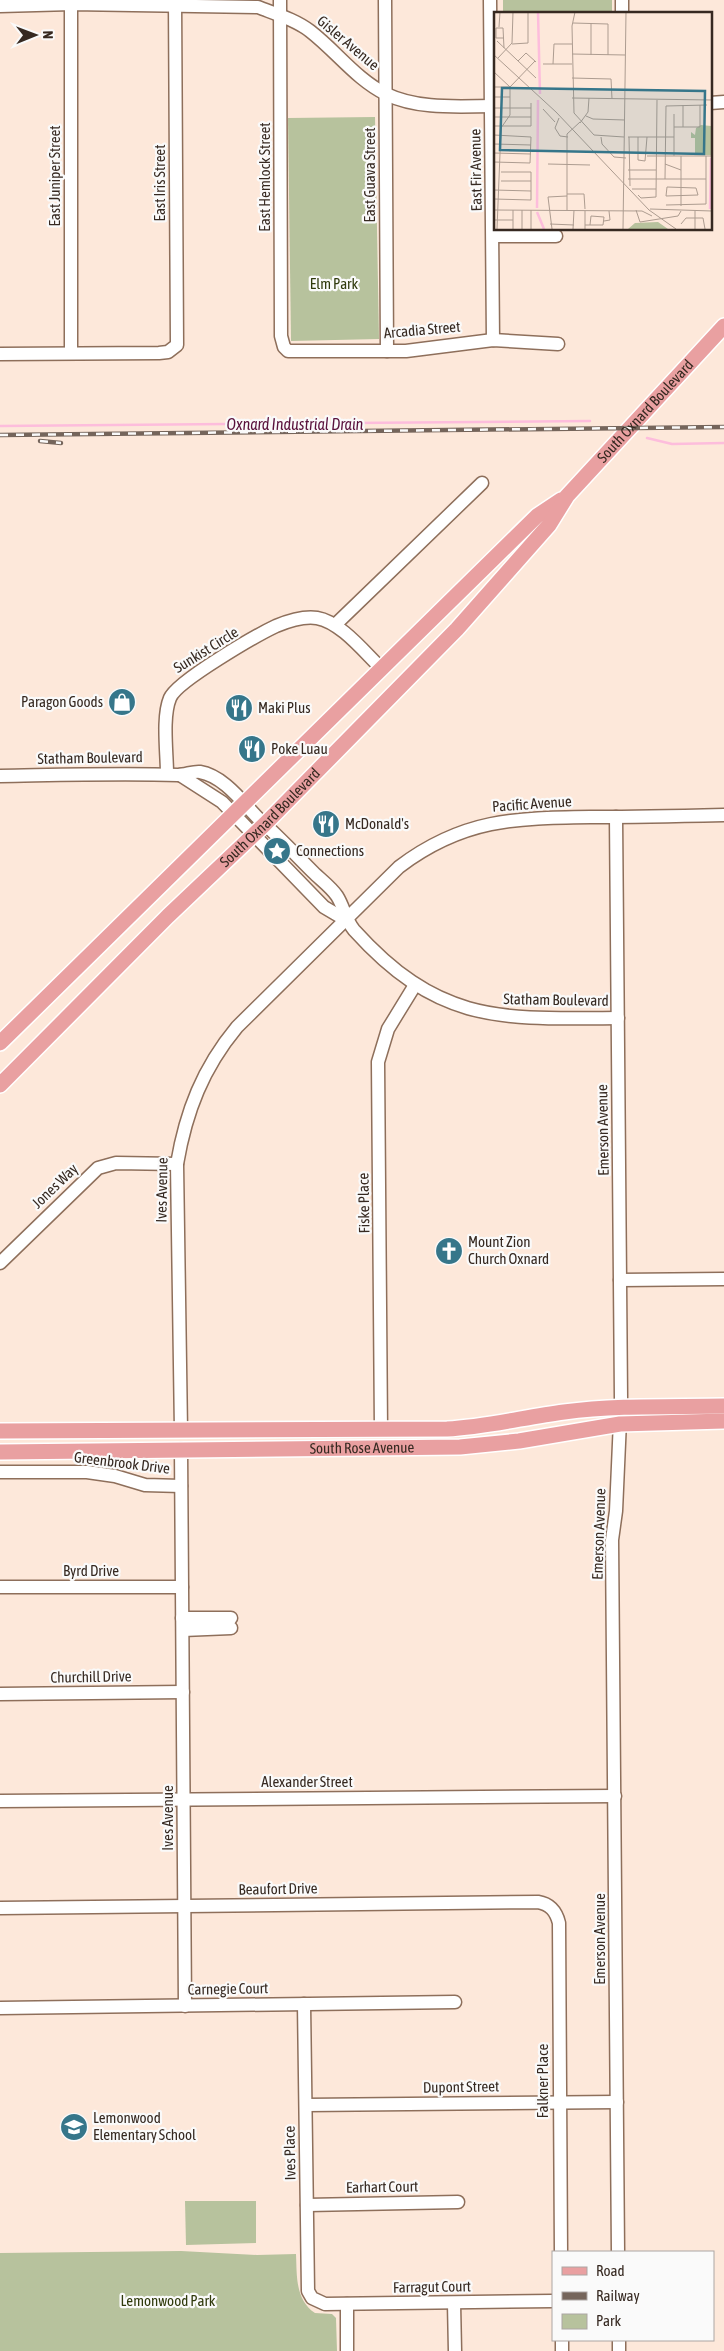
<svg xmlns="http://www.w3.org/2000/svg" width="724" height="2351" viewBox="0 0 724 2351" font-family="'Asap Condensed',sans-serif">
<rect width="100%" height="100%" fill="#fde8da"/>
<g fill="#b7c29d">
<rect x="503" y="0" width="109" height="14"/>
<path d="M375,117L379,339L291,341L288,118Z"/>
<path d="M185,2201H256V2243L186,2245Z"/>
<path d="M181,2251L257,2255L296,2254C297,2275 295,2300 315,2313L332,2314L336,2318L337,2351H0V2253Z"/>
</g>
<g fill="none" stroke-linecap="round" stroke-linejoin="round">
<g stroke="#fdbddc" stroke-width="2.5">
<path d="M0,426L590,421"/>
<path d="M647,438L672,444L724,443"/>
</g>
<g stroke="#8e6f5b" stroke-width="15">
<g id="minor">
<path d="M280,0L281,336L284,347L288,351H406L493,340L558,344"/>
<path d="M385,0L387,351"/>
<path d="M490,0L493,340"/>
<path d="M622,0V14"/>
<path d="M0,6L72,4L258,7C276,14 296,20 310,31C336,51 357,80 386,94C419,110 460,106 495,106"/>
<path d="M710,103L724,102"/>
<path d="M493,236H556"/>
<path d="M71,353V0"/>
<path d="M0,354L159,353L168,352L177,345L175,0"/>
<path d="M335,625L482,483"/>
<path d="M167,774C167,753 162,717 170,698C177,681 257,635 276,626C288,621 304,616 317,618C341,622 365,653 382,669"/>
<path d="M180,775L222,802L324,907L346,920"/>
<path d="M0,776C59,775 119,773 178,775C185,775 194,771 200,772C224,776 243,803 259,819C278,836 295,854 313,872C321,880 331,887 337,896C344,907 345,919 354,930C439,1024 500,1019 618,1018"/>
<path d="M616,817L621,1398L616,1511L612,1540L618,2252"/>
<path d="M0,1263L98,1168L116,1163L177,1164"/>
<path d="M620,1280L724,1279"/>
<path d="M381,1430L378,1062L388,1029L415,985"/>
<path d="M181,1431L177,1164C186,1111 203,1068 237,1027L399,867C465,817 519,818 598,817C640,817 682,816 724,815"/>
<path d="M181,1449L185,2006"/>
<path d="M0,1472H87L115,1476L145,1485L181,1486"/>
<path d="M0,1587H182"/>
<path d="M182,1618H231"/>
<path d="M183,1630L231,1628"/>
<path d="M0,1694L183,1692"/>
<path d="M0,1801L615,1796"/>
<path d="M0,1908L538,1902C550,1904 556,1911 559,1923L561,2252"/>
<path d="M304,2004L308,2291L312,2298L325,2304L553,2301"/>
<path d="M0,2008L455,2002"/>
<path d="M306,2105L617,2102"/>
<path d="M307,2205L458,2202"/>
<path d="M454,2303L455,2351"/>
<path d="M347,2304V2351"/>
<path d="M562,2340V2351"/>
<path d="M619,2340V2351"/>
</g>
</g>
<g stroke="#fff" stroke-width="18">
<g id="major">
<path d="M0,1043L537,516L561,500"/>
<path id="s1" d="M0,1085L168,916L265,824L457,629L549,525L567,496L724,326"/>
<path d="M0,1431L447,1429C487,1427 525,1417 564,1412C617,1405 671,1407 724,1406"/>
<path id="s2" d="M0,1452L460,1447L519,1441L620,1424L724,1421"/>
</g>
</g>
<use href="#minor" stroke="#fff" stroke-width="12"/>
<use href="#major" stroke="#e9a0a1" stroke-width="15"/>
<g stroke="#75655b" stroke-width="4.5">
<g id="rail">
<path d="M0,435L724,427"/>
<path d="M40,441L61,443"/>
</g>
</g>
<use href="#rail" stroke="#fafafa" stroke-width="2.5" stroke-dasharray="8" stroke-linecap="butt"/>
</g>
<defs>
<g id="shop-disc" transform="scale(1.4375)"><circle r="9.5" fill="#36768a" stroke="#fafafa"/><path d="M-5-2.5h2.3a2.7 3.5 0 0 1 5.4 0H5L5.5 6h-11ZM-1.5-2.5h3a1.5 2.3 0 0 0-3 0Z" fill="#fff"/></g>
<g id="restaurant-disc" transform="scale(1.4375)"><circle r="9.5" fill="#36768a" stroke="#fafafa"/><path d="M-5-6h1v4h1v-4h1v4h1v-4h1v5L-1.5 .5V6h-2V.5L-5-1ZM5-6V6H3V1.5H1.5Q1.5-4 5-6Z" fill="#fff"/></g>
<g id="sight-disc" transform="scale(1.4375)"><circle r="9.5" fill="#36768a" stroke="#fafafa"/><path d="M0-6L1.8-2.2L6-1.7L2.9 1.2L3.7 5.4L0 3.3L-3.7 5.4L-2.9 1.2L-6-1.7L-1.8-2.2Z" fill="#fff"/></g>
<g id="church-disc" transform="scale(1.4375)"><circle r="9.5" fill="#36768a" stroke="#fafafa"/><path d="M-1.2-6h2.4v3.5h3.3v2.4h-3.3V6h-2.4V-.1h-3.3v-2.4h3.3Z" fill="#fff"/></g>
<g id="school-disc" transform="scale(1.4375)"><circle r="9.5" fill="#36768a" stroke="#fafafa"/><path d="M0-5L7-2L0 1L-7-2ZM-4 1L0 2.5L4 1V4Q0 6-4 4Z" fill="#fff"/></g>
</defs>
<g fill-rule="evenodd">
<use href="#shop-disc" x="122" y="702"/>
<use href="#restaurant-disc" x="239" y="708"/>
<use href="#restaurant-disc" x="252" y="749"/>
<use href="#restaurant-disc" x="326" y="824"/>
<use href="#sight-disc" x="277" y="851"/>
<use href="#church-disc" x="449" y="1251"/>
<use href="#school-disc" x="74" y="2127"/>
</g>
<g text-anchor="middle" stroke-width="4.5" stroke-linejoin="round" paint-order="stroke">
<g font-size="15" fill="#362921" stroke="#fafafa">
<text transform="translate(348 43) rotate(40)" y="5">Gisler Avenue</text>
<text transform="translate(476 170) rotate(-91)" y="5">East Fir Avenue</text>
<text transform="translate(370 175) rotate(-90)" y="5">East Guava Street</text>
<text transform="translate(55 176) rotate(-90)" y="5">East Juniper Street</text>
<text transform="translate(265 177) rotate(-90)" y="5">East Hemlock Street</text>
<text transform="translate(160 183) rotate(-90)" y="5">East Iris Street</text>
<text transform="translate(422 330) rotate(-5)" y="5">Arcadia Street</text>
<text dy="5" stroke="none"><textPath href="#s1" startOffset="934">South Oxnard Boulevard</textPath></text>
<text transform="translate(206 650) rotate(-32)" y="5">Sunkist Circle</text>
<text transform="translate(90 758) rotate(-1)" y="5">Statham Boulevard</text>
<text transform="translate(532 804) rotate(-4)" y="5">Pacific Avenue</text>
<text dy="5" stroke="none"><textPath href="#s1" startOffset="380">South Oxnard Boulevard</textPath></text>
<text transform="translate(556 1000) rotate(1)" y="5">Statham Boulevard</text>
<text transform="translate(603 1130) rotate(-91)" y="5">Emerson Avenue</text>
<text transform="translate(55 1186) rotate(-44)" y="5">Jones Way</text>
<text transform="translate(162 1190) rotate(-89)" y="5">Ives Avenue</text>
<text transform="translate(364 1203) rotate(-91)" y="5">Fiske Place</text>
<text dy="5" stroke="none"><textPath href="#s2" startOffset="362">South Rose Avenue</textPath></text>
<text transform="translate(122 1463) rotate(7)" y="5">Greenbrook Drive</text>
<text transform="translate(599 1534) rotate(-88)" y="5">Emerson Avenue</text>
<text x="91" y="1576">Byrd Drive</text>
<text transform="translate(91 1677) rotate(-1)" y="5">Churchill Drive</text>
<text x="307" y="1787">Alexander Street</text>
<text transform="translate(168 1818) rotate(-90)" y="5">Ives Avenue</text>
<text transform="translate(278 1889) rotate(-1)" y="5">Beaufort Drive</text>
<text transform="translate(600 1939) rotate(-90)" y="5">Emerson Avenue</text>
<text transform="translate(228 1989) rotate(-1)" y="5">Carnegie Court</text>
<text transform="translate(543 2081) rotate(-90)" y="5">Falkner Place</text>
<text transform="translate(461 2087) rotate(-1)" y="5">Dupont Street</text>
<text transform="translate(290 2153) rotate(-91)" y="5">Ives Place</text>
<text transform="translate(382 2187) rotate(-1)" y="5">Earhart Court</text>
<text transform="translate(432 2287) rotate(-1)" y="5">Farragut Court</text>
</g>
<g font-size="15" fill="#303a0c" stroke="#fafafa">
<text x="334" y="289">Elm Park</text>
<text x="168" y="2306">Lemonwood Park</text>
</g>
<g font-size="15" fill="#362921" stroke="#fafafa" text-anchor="start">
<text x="103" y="707" text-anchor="end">Paragon Goods</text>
<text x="258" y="713">Maki Plus</text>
<text x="271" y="754">Poke Luau</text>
<text x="345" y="829">McDonald's</text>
<text x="296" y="856">Connections</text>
<text x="468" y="1247">Mount Zion<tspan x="468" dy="17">Church Oxnard</tspan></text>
<text x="93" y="2123">Lemonwood<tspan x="93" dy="17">Elementary School</tspan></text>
</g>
<g font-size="16" font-style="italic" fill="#59113c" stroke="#fafafa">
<text x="295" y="430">Oxnard Industrial Drain</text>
</g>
</g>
<g transform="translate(494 12)">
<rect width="218" height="218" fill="#fde8da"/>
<path d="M207,113L217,114V143H201V126H197V120L201,123L202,116ZM164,210L174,217H134L141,211Z" fill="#b7c29d"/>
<path fill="none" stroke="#fdbddc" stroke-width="2.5" d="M44,0L46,82M43,196L44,88M216,197L217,146M43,200L50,217"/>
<path fill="none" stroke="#ad9c90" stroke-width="1" d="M81,0L78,14L80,101L100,123L130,125M79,11L114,12V43M5,15L6,0M9,26H2V16H9L10,36M3,29L42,66M18,32L34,31V0M78,42L131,43M0,43L62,100L155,198L182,217M97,43V11M4,46L18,31L19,0M24,49L32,41L42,50M49,52H78M59,52L60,32H78M0,60L16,75V103L7,116L3,217M78,66L117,67L118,87M0,75H16L41,49M0,85H16M78,86L218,88M0,96H37M49,97L61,110M92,104L99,107L131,108M0,105H37M65,106L61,116L66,124L74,125M86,111L94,100L95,86M0,114H37V91M180,115H206V93M189,115V93M0,123L37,125L36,151L0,150M107,125L108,132L120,145L132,146M134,125H180M135,125L136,174M144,125V148L151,149L153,125M0,132L37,133M0,141L37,142M153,144H218M180,144V102M54,152L96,153M171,152L187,158M134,158H162M134,167H212M171,167L172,94L213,93M7,169H37M173,175L202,176L204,183L172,184ZM138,177H162M0,178L37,179M73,182H90L91,197M144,183L147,186L162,185L163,88M0,187L37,188V160H7M172,193L212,192V144M187,194V144M156,197L218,199M0,198L148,199L158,204M73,198V122L86,110M142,198L146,210L184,204L187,199M0,208H19M110,209L116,208L115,199M56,212L80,213M187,212L192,206H209L211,217M91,213H109L110,205L97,204L96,213M19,217V198M28,217V198M37,217V198M58,217L54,185L73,184M79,217L80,198M91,217V199M129,217L132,0M201,217V199"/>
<path fill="#36768a" fill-opacity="0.15" stroke="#36768a" stroke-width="2.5" d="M8,76L211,79L210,142L6,138Z"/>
<rect width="218" height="218" fill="none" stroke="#362921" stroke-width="2.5"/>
</g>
<rect x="552" y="2251" width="162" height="90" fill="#fafafa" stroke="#aca6a3"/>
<rect x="562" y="2267" width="25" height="8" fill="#e9a0a1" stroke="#aca6a3"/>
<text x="596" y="2276" font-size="15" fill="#362921">Road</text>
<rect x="562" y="2292" width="25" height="8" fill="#75655b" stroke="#aca6a3"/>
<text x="596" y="2301" font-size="15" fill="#362921">Railway</text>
<rect x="562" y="2314" width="25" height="15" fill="#b7c29d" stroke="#aca6a3"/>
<text x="596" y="2326" font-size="15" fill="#362921">Park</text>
<g transform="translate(35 35) rotate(89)" stroke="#fafafa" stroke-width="4" paint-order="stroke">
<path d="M0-4L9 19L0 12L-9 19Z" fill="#362921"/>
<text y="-8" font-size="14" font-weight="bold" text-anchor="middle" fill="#362921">N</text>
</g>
</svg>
